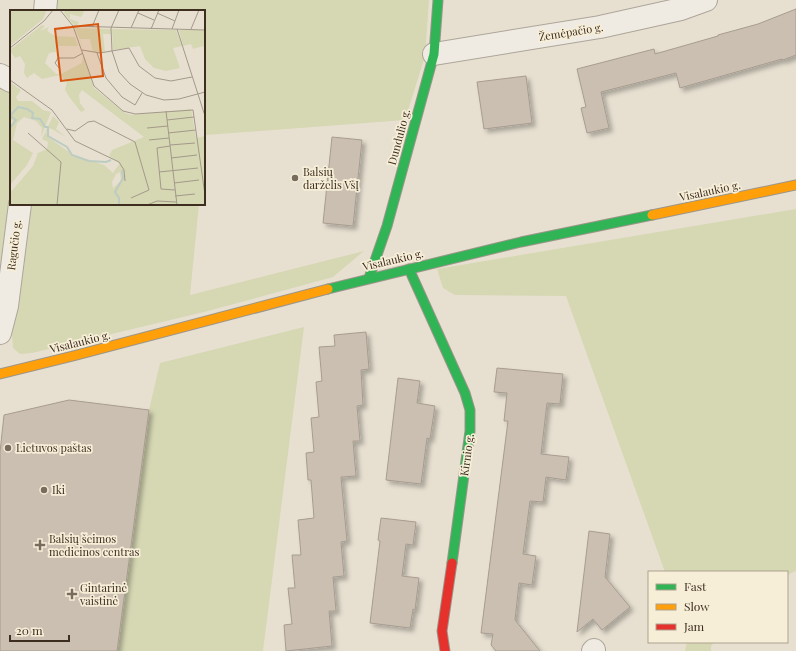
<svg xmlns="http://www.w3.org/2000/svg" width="796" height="651" viewBox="0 0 796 651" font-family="'Playfair Display',serif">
<defs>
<filter id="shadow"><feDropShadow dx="3.5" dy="3.5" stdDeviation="2" flood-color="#0004"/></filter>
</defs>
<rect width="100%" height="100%" fill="#e7e0d1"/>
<g fill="#d6d7b3">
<path d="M56,0H429L425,56L405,120L206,135L204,152V11H55Z"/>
<path d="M0,87L11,93V187L0,268Z"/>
<path d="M29,204H199L190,295L364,251L333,277L204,312L32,353L20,354L13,348L12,334Z"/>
<path d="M796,209V571L787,575V572H665L566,296L455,295L443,288L437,269Z"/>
<path d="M304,327L263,651H117L149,410L160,363Z"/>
<path d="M687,642H714L711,646V651H685Z"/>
</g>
<g fill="#cbbfb2" stroke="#a89c90" filter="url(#shadow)">
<path d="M796,9V55L783,60L782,59L680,88L676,73L601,92L609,128L587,133L581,108L586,107L577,69L654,49L655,54L718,36V35L758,24Z"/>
<path d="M526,76L532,123L484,129L477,82Z"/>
<path d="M332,137L362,140L353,226L323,223Z"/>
<path d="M366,332L369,369L361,370L363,405L357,406L360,441H353L356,476L341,477L347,541L341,542L344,576L333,577L336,611H329L332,646L286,651L284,625L292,624L288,588H295L292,555H301L298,520L314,518L311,480H308L306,453L314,452L311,418L319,417L316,382L322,381L319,347L335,346L334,335Z"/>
<path d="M497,368L563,374L560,404L547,403L541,454L569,457L566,480L546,477L543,502L530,501L523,554L536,556L532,585L519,583L515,620L540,651H496L491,645L493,634L481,633L508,421H504L507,393L494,392Z"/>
<path d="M398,378L420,381L417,403L435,406L430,439L427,438L421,484L386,480Z"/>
<path d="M69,400L149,410L117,651H0V452L4,415Z"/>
<path d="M381,518L416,522L413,545L406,544L402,576L419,578L415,610L413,609L410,628L370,623L380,541L378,540Z"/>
<path d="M589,531L610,534L605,577L630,607L602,630L593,619L577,632Z"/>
</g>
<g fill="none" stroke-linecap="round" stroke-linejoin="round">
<g stroke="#ada599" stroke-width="24">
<g id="street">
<path d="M45,11L46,0"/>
<path d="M434,54L600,27L681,9L706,0"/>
<path d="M0,75L11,81"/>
<path d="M0,333L7,306L20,204"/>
<path d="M593,651L594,650"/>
</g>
</g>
<g stroke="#9c958a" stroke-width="11">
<g id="fast">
<path d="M409,269L465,393L470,410V431L452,563"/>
<path d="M369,278L387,226L434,54L438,0"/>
<path d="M328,289L521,242L652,215"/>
</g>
</g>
<g stroke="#9c958a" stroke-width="11">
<g id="slow">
<path d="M652,215L796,185"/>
<path d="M0,374L73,356L328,289"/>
</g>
</g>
<g stroke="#9c958a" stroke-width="11">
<path id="jam" d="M445,651L442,631L452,563"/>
</g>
<use href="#street" stroke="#efebe3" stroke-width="22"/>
<use href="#fast" stroke="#30b455" stroke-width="9"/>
<use href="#slow" stroke="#ff9f0a" stroke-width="9"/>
<use href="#jam" stroke="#e5322d" stroke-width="9"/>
</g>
<g fill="#786c5e" stroke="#f7eed8" stroke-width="1.5">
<circle cx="295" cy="178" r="4"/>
<circle cx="8" cy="448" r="4"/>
<circle cx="44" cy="490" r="4"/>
<path d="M38 539h4v4h4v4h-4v4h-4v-4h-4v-4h4z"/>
<path d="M70 588h4v4h4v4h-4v4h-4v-4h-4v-4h4z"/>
</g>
<g text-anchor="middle" stroke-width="3.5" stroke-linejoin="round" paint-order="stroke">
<g font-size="11" fill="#3d2e20" stroke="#f7eed8">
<text transform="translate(571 32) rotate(-9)" y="4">Žemėpačio g.</text>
<text transform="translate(399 137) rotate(-75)" y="4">Dundulio g.</text>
<text transform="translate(710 191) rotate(-12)" y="4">Visalaukio g.</text>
<text transform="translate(14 245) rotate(-83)" y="4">Ragučio g.</text>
<text transform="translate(393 260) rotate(-13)" y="4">Visalaukio g.</text>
<text transform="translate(80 342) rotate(-14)" y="4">Visalaukio g.</text>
<text transform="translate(467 455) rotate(-82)" y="4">Kirnio g.</text>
</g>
<g font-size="11" fill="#3d2e20" stroke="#f7eed8" text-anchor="start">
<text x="303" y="176">Balsių<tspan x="303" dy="13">darželis VšĮ</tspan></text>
<text x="16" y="452">Lietuvos paštas</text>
<text x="52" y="494">Iki</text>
<text x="49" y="543">Balsių šeimos<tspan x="49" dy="13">medicinos centras</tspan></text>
<text x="80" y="592">Gintarinė<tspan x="80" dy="13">vaistinė</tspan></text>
</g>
</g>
<g transform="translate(10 10)">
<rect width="195" height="195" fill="#e7e0d1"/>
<path d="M0,0H37L33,9L0,36ZM56,0H75L71,7L60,4V9L69,12L67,16L63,14L54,3ZM32,15L35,16L30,21L39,17L37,21L45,26L65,27L68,36H46V42L39,43L35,53L46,64H51L72,53L73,45L84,78L115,103L121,105L181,99L186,128L195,126V195H0V183L23,156L28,143L37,139L38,132L32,129L43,106L49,112L46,119L56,127L40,118L36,122L38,127L63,145L94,155L103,163L110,153L99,146L102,140L134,127L72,80L69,85L70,93L75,100L71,102L60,88L55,80L57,72L50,65L32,69L24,63L17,68L14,63L15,54L10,46L5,48L0,40ZM110,162L111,171L103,178L102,172L106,164ZM65,18L101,19V24H93L95,42H83L80,29H70L74,40ZM102,19L166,20L172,36L163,38L170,58L156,61L144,58L135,49L130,36L103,40ZM169,20H195V38L193,36L183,39L181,34L173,36ZM1,73L11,80L6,87L8,91H22L33,100L41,102L31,127L32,118L26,111L14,107L7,113L3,130L23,143L17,155L0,175V116L3,111L0,109Z" fill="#d6d7b3" fill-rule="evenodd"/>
<path fill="none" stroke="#bcccc2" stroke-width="2" d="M0,106L8,97L17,99L23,103L22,108L30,109L35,117H38V126L57,137L62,145L79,151L96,152L101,150M0,106L6,110L0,118M109,195V188L105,182L113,168L112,160"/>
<path fill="none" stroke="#a3998a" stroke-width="1" d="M50,0L63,16L84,76L113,101L125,104L183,100L195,185M109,0L101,18L102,41L109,62L120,74L136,85L154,90L169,89L195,82M128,3L144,10M147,3L165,11M63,16L195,20M82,17L89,0M121,18L129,0M141,19L149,0M162,19L169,0M167,19L195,106M181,19L189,0M0,38L34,11L43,0M72,40L90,43L119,38L129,56L145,68L161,71L182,67M87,43L96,68L112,87L125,95L132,83M49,58L45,53L48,48H64L73,43M0,70L42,100L65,131L109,152L114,160L115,171M156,101L167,195M157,110L184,107M137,118L158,116M57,119L65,121L78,112L84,111L125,132L139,180L121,188M18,123L51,152L47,195M158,123L186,120M139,130L159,128M160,135L185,133M160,136L147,138L151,179L165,180M161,148L187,145M149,162L188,158M164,173L189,170M165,186L185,184M137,195L147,191L166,192"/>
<path fill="#d7550e" fill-opacity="0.15" stroke="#d7550e" stroke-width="2" d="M88,14L93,66L51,71L45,19Z"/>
<rect width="195" height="195" fill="none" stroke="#3d2e20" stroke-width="2"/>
</g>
<rect x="648" y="571" width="140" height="72" fill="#f7eed8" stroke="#ada18e"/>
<rect x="656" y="584" width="20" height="6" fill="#30b455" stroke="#ada18e"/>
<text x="684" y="591" font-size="12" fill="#3d2e20">Fast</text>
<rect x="656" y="604" width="20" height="6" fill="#ff9f0a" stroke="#ada18e"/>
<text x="684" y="611" font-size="12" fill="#3d2e20">Slow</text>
<rect x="656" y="624" width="20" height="6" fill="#e5322d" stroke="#ada18e"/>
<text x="684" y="631" font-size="12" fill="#3d2e20">Jam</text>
<path d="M10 635v6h59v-6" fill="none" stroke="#3d2e20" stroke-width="2"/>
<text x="16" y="635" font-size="12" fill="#3d2e20" stroke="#f7eed8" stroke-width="3" paint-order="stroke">20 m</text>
</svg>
